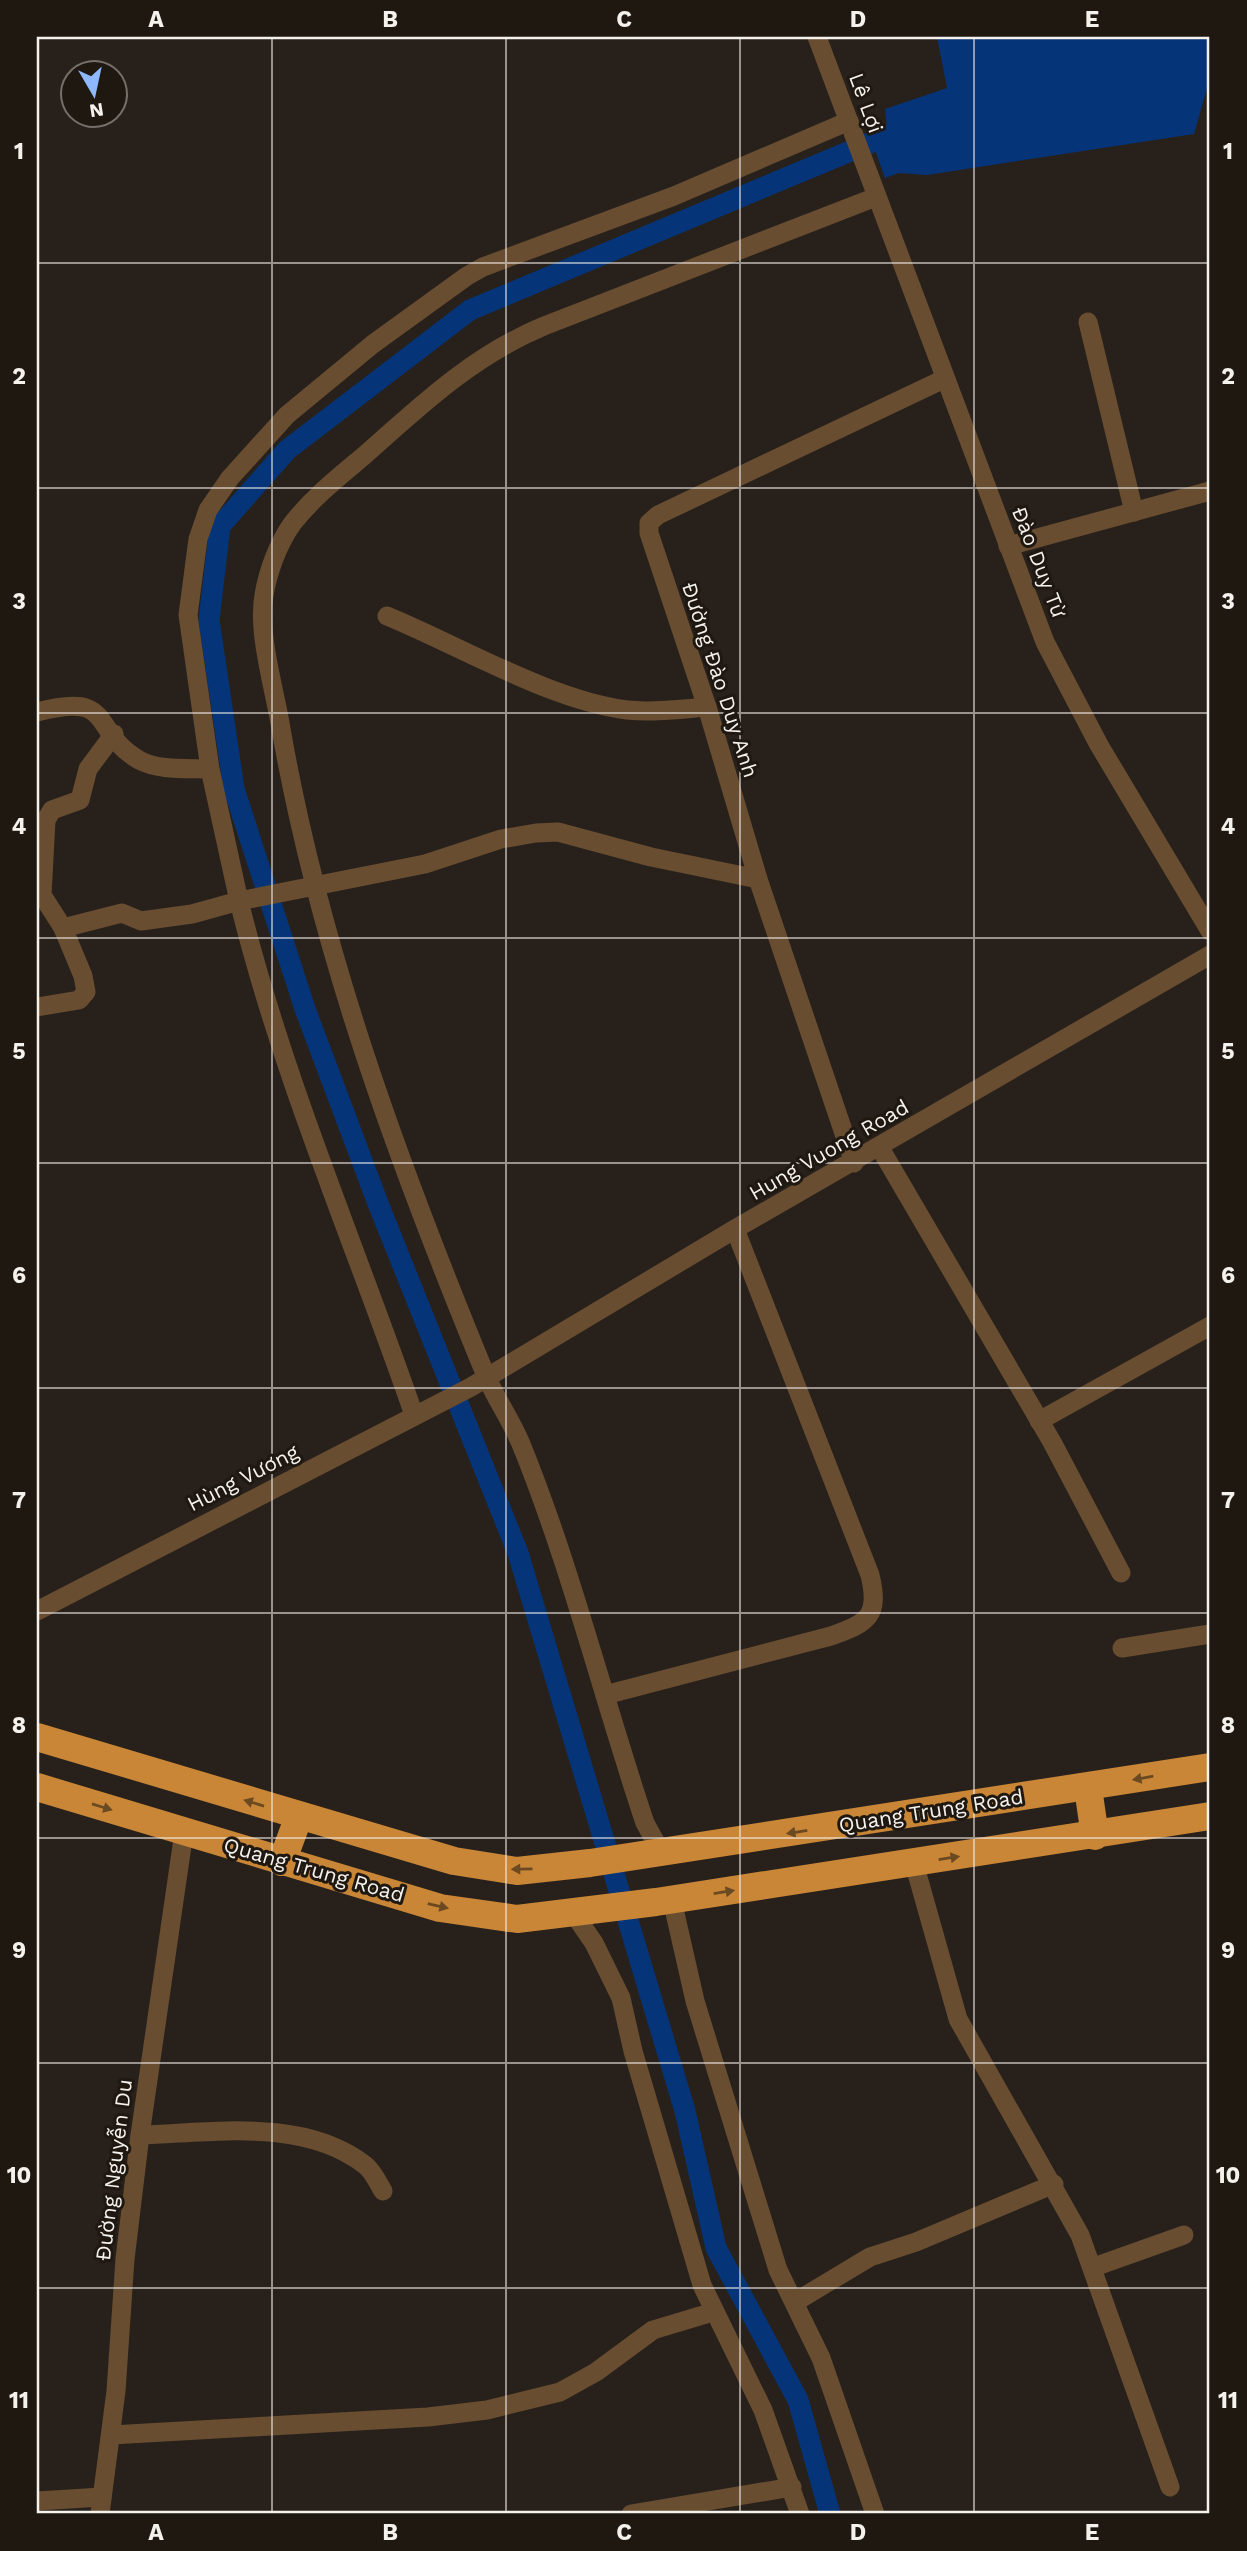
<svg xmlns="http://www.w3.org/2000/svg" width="1247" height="2551" viewBox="0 0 1247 2551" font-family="'Work Sans',sans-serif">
<rect width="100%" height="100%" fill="#28211b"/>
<path fill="#053578" d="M937,37H1210V77L1194,134L927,175L899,173L885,178L869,133L887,127L885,109L947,88Z"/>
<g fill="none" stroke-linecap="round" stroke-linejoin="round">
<path stroke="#053578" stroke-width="21" d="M830,2514L798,2400L716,2248L685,2111L518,1553L379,1206L305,1009L234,789L209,620L220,526L287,450L470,310L896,132"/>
<g stroke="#684d31" stroke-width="19">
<path d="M817,37L1045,642L1099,745L1210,931"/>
<path d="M1088,322L1134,512"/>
<path d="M1008,546L1210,491"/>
<path d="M387,616C460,646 550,700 627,710C653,713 681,709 707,707"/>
<path d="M37,712C117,691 89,731 139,760C159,771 187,768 210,769"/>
<path d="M758,879L651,857L558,832L536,833L501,839L425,864L239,901L210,769L188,615L198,539L208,510L230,478L287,415L373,344L467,276L483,267L674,196L849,121"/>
<path d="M63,928L122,913L141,921L192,914L239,901C282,1077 355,1244 414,1415"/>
<path d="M37,1007L79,1000L86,992L83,976L63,928L42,895L46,820L52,810L80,800L88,769L114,734"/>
<path d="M880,1148L1052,1442L1121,1573"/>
<path d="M854,1163L758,879L707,707L649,533V523L658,515L944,379"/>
<path d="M1039,1421L1210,1326"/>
<path d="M37,1611L471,1387L735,1229L1210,955"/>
<path d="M1122,1648L1210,1634"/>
<path d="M605,1695L831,1636C868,1623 880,1616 870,1575L735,1229"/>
<path d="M661,1852L645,1823C603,1698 571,1567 521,1444C511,1420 496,1399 486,1376C400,1167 320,952 281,729C275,690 257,633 264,595C268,571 278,544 292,524C313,497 340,476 366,454C422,404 474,355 544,326L876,197"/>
<path d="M914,1863L958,2019L1080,2235L1170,2487"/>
<path d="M672,1900L695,2001L778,2270L821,2358L875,2514"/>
<path d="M574,1914L594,1943L621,1998L633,2051L702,2285L763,2410L800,2514"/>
<path d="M140,2135C212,2133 303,2117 365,2165C373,2171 378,2183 383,2191"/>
<path d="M1094,2267L1184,2235"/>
<path d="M795,2302L870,2257L916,2242L1054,2184"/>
<path d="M111,2435L428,2417L487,2410L560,2392L596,2372L653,2330L713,2312"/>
<path d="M37,2501L102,2497"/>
<path d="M100,2514L116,2391L125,2259L140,2135L184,1832"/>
<path d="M631,2514L792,2487"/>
</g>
<g stroke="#c98637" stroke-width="28">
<path d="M37,1737L454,1861L517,1871L590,1863L1210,1767"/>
<path d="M37,1787L440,1908L517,1919L656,1902L1210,1816"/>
<path d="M1088,1788L1095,1836"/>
<path d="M282,1862L299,1816"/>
</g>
</g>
<defs><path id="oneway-solid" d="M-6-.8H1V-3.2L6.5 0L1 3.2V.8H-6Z" transform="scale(1.75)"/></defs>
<g fill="#6b4a22">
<use href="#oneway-solid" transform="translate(1143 1778) rotate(170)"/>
<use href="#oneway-solid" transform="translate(254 1803) rotate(-163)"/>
<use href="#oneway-solid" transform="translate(102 1807) rotate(17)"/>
<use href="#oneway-solid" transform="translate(797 1832) rotate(171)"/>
<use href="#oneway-solid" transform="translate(949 1858) rotate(-9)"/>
<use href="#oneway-solid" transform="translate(522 1869) rotate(179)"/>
<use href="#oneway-solid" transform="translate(724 1892) rotate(-9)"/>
<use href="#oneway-solid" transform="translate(438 1906) rotate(13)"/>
</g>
<path fill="none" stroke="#f5f1ec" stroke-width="2" stroke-opacity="0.55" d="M272,37V2514M506,37V2514M740,37V2514M974,37V2514M37,263H1210M37,488H1210M37,713H1210M37,938H1210M37,1163H1210M37,1388H1210M37,1613H1210M37,1838H1210M37,2063H1210M37,2288H1210"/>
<g text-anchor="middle" stroke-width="6" stroke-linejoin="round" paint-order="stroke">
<g font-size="21" fill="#f5f1ec" stroke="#1e1811">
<text transform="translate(866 103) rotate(70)" y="7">Lê Lợi</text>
<text transform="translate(1039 562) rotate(69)" y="7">Đào Duy Từ</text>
<text transform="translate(720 680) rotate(72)" y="7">Đường Đào Duy Anh</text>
<text transform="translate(829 1150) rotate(-30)" y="7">Hung Vuong Road</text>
<text transform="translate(243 1478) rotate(-27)" y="7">Hùng Vương</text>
<text transform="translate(931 1811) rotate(-9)" y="7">Quang Trung Road</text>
<text transform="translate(314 1870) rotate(16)" y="7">Quang Trung Road</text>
<text transform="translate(114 2170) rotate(-83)" y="7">Đường Nguyễn Du</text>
</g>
</g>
<rect width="1247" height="2551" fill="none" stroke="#1e1811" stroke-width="77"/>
<g transform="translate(94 94) rotate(171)"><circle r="33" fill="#1e1811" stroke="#746f69" stroke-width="2"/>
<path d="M0-5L12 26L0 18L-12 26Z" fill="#8db9fc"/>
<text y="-10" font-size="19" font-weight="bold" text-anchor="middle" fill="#f5f1ec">N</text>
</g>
<rect x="38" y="38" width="1170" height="2474" fill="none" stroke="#f5f1ec" stroke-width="2.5"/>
<g font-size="23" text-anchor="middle" font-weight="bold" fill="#f5f1ec">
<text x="156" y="27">A</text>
<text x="390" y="27">B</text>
<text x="624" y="27">C</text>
<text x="858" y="27">D</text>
<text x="1092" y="27">E</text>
<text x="19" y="159">1</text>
<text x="1228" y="159">1</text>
<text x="19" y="384">2</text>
<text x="1228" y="384">2</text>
<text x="19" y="609">3</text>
<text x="1228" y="609">3</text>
<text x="19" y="834">4</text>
<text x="1228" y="834">4</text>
<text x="19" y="1059">5</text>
<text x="1228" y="1059">5</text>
<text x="19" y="1283">6</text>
<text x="1228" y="1283">6</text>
<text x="19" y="1508">7</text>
<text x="1228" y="1508">7</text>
<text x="19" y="1733">8</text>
<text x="1228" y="1733">8</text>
<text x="19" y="1958">9</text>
<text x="1228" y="1958">9</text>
<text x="19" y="2183">10</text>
<text x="1228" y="2183">10</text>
<text x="19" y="2408">11</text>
<text x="1228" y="2408">11</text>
<text x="156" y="2540">A</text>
<text x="390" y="2540">B</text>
<text x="624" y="2540">C</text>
<text x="858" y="2540">D</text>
<text x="1092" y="2540">E</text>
</g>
</svg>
